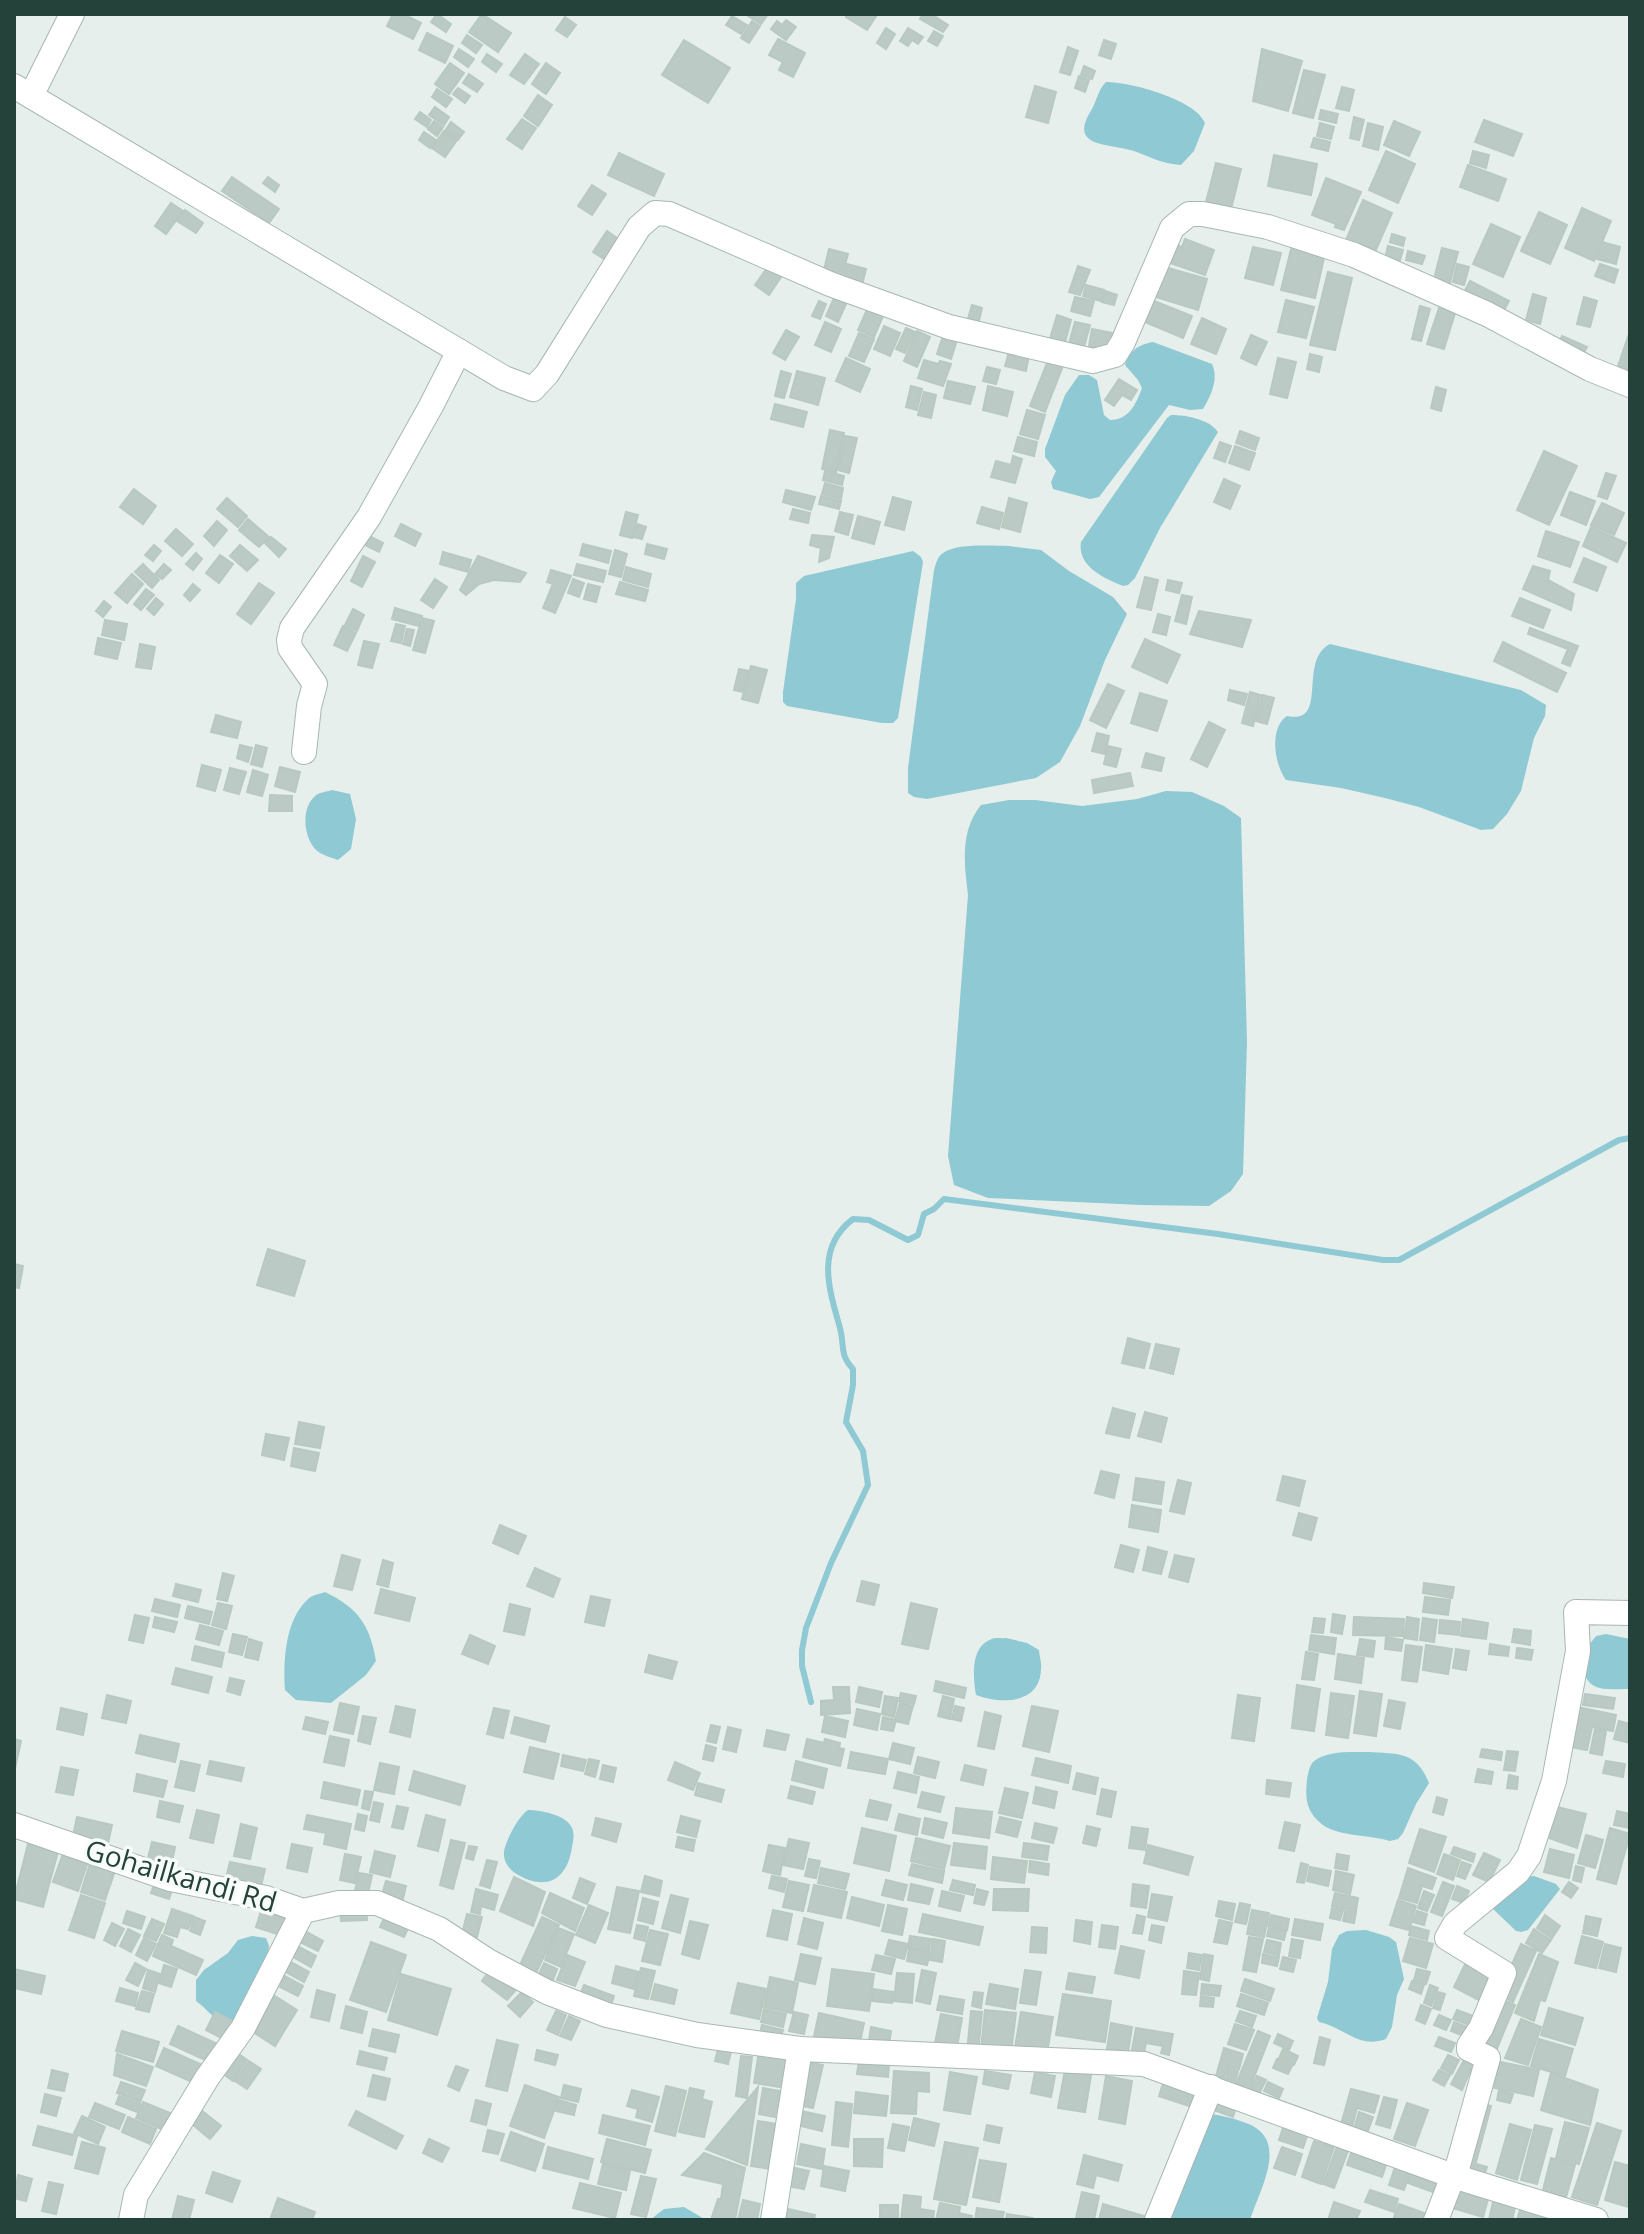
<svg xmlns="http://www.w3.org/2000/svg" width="1644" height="2234" viewBox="0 0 1644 2234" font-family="'Open Sans',sans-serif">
<rect width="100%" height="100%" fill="#e6efeb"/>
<g fill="#8ec9d4">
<path d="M1106,82C1130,82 1195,99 1205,123L1194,151L1181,165C1163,164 1150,157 1134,151C1108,143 1067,148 1092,109C1097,100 1098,90 1106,82Z"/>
<path d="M1153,342L1212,364C1219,379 1211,396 1203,409L1190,410L1169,405L1099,497L1090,499L1053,489L1051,482L1056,471L1045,457V449L1065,395L1079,375H1089L1097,380L1104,415L1110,420C1129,420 1136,404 1142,388L1138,380L1125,365C1130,350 1138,345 1153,342Z"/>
<path d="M1171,415C1186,415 1209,419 1218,432L1160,528L1135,578L1128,585L1123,586C1103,578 1077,566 1081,542L1167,418Z"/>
<path d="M1009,546L1041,550L1069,571L1113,597L1127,614L1105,660L1080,726L1060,762L1036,778L927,799L914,797L908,793V768L934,570C936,564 937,557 943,553C957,543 992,546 1009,546Z"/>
<path d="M913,551L921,557L923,562L898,718L893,723H882L787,706L783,702V692L796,599V583L804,576Z"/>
<path d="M1330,644L1521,690L1546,705L1545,716L1534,738L1521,791L1507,814L1493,829L1481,830L1419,807L1385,798L1341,788L1286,780C1274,764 1269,728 1287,716C1330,725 1297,661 1330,644Z"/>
<path d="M332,790L350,794L356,819L351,849L338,860C333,858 325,856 320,853C304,843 300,810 314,797C319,792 326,792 332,790Z"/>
<path d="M1166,791L1192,792L1224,806L1241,818L1247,1042L1243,1174L1231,1191L1209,1206L1141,1205L988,1198L954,1185L948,1156L968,895C964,863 960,831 981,805L1009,800H1035L1082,806L1137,799Z"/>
<path d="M325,1592C358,1608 370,1625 376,1661L366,1675L331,1703L296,1700L285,1690C283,1661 285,1620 308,1599C312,1595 320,1594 325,1592Z"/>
<path d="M1606,1634L1630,1639V1689C1613,1688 1594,1694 1585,1676L1589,1645L1596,1636Z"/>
<path d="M1006,1638L1027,1643L1039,1650C1039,1656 1042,1663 1041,1669C1040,1705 1000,1704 976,1695C973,1678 970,1646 992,1639C996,1637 1001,1639 1006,1638Z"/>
<path d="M1368,1752C1399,1754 1416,1751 1429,1783L1416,1804L1403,1833L1398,1839L1390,1841C1371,1835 1337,1836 1323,1825C1306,1812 1305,1799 1307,1780C1308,1774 1309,1767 1313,1762C1326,1750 1352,1752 1368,1752Z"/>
<path d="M528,1810C540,1810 567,1815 572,1828C575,1834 573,1841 572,1847C567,1881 545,1892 515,1873C509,1869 503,1861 504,1852C505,1842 519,1815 528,1810Z"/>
<path d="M1534,1876L1556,1884L1560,1889L1528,1930L1521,1932L1516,1931L1490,1906L1525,1877Z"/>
<path d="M1366,1930L1389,1937L1396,1942L1404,1979L1397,1995L1392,2027L1386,2039C1358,2049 1346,2028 1319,2022L1317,2018L1328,1982L1332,1949L1339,1935L1347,1931Z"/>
<path d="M252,1936L266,1938L269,1946L267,1958L233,2021L227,2025C215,2022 207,2008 196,2001V1980L204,1970L228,1953L238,1940Z"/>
<path d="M1212,2114C1222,2116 1233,2118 1243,2122C1292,2137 1260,2188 1250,2220H1165Z"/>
<path d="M684,2207L706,2220H650L664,2209Z"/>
</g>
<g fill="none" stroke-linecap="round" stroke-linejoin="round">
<path stroke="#8ec9d4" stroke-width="6" d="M811,1702L802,1666V1650L806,1628L831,1563L868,1485L863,1451L846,1422L853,1385V1369C839,1354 845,1347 840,1328C829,1289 815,1248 853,1219L869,1220L908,1240L918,1235L924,1214L934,1209L944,1199L1218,1234L1383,1260H1399L1619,1140L1630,1138"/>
</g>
<g fill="#bbcac4" stroke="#b8c9c2" stroke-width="2">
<path d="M393,14H403L421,23L413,39L387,26Z"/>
<path d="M437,14L451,24L446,32L431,22Z"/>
<path d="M482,14L511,33L498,52L469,32Z"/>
<path d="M745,14H768L761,24Z"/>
<path d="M847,14H875L877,15L867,30L846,17Z"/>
<path d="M923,14H931L948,25L943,32L920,19Z"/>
<path d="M732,16L747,25L741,34L726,25Z"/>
<path d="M565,17L576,25L567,37L556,30Z"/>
<path d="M786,20L796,27L786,40L771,29L777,21L782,25Z"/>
<path d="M752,21L760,26L749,43L741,38Z"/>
<path d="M886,28L895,34L886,49L877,43Z"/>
<path d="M908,28L923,37L918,44L912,40L908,46L900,41Z"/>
<path d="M934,31L943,36L937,46L928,41Z"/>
<path d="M427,33L453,46L445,63L419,50Z"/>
<path d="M467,35L482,45L476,53L462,43Z"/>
<path d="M778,39L805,53L793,77L779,70L783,62L769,55Z"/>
<path d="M684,40L730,68L708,103L662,75Z"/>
<path d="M1104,40L1116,44L1111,59L1099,55Z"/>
<path d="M1068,47L1078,51L1070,75L1060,72Z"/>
<path d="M459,49L474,59L468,67L454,57Z"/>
<path d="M1262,49L1302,61L1288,111L1253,101Z"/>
<path d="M487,54L502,64L496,72L482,62Z"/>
<path d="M525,54L539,64L524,84L510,75Z"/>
<path d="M450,63L464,73L449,94L435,84Z"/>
<path d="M546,63L560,73L546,94L532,84Z"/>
<path d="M1084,66L1095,71L1092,79L1081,75Z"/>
<path d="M1304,70L1325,75L1313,118L1293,113Z"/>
<path d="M469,74L483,84L477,92L463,83Z"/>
<path d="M1079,76L1089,80L1085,92L1075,88Z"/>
<path d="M1035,86L1056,92L1048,123L1026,117Z"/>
<path d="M1342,87L1354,90L1349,111L1336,108Z"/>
<path d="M458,88L470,96L465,103L453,94Z"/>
<path d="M437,89L452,99L446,107L432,97Z"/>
<path d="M538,95L552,105L538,126L524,116Z"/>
<path d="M435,107L449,117L444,125L429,115Z"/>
<path d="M1321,110L1338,114L1336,123L1319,119Z"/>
<path d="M420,112L431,120L427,127L415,119Z"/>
<path d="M1354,117L1364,120L1359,140L1350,138Z"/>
<path d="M522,119L536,128L522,149L507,139Z"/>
<path d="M1484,120L1522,134L1513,156L1475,142Z"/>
<path d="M434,121L443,127L437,136L428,129Z"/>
<path d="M1394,121L1420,132L1409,156L1384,145Z"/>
<path d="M451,122L464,132L458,140L445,131Z"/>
<path d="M1320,123L1334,127L1331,139L1317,136Z"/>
<path d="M1368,123L1383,127L1378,150L1363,146Z"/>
<path d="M444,131L457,140L445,157L432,148Z"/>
<path d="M424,132L436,140L430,148L419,140Z"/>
<path d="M1314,138L1330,142L1328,151L1311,147Z"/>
<path d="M1386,151L1415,164L1398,203L1369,190Z"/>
<path d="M1473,151L1489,155L1486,168L1470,163Z"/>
<path d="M619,153L664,174L654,196L608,175Z"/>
<path d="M1274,155L1317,164L1311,195L1268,186Z"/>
<path d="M1216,163L1241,169L1230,213L1205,206Z"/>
<path d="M1468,165L1506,179L1498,201L1460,187Z"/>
<path d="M232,177L279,209L269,223L222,191Z"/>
<path d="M268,177L279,185L275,192L263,183Z"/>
<path d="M1326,178L1361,192L1344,230L1335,227L1336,224L1312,215Z"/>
<path d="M592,185L606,194L592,215L578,206Z"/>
<path d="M1363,200L1392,213L1375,252L1346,240Z"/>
<path d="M171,203L183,211L166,234L155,226Z"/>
<path d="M1582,208L1611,221L1594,261L1565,248Z"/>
<path d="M185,210L203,223L196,233L177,221Z"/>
<path d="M1539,212L1567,225L1550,264L1521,251Z"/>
<path d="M1491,224L1520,237L1503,277L1473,264Z"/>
<path d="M607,231L621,241L607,261L593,252Z"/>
<path d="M1392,234L1405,238L1403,246L1390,242Z"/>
<path d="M1185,239L1214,250L1205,275L1167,262L1174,244L1182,247Z"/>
<path d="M1293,241L1326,249L1315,298L1281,290Z"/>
<path d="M1602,242L1620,247L1616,264L1597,259Z"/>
<path d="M1388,246L1403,250L1398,267L1384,263Z"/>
<path d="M1253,247L1281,253L1273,285L1245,278Z"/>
<path d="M1442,248L1458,252L1450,283L1434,279Z"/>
<path d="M829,249L848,254L841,279L823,274Z"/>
<path d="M1408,251L1425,256L1422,264L1406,260Z"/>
<path d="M847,264L866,269L861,289L842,284Z"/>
<path d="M1457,264L1469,267L1464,285L1453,282Z"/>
<path d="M1600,264L1618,270L1614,283L1595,276Z"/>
<path d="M769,265L783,274L769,295L755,285Z"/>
<path d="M1078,266L1090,270L1080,295L1069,292Z"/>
<path d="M1161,266L1207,279L1198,310L1153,296Z"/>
<path d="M1328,272L1352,278L1335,350L1310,345Z"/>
<path d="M1470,281L1509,301L1502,314L1463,294Z"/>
<path d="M1086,285L1104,290L1101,301L1083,296Z"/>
<path d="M1105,291L1117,295L1114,305L1102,302Z"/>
<path d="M1533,294L1546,298L1540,324L1526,320Z"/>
<path d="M1075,297L1094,301L1090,316L1071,311Z"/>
<path d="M1584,297L1597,301L1590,327L1577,324Z"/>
<path d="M834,298L846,304L838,322L826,316Z"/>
<path d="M1149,299L1192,316L1183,338L1140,320Z"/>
<path d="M1286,300L1314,307L1306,338L1278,332Z"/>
<path d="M819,301L826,304L820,319L812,316Z"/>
<path d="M972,305L982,308L978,325L967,322Z"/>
<path d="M1440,305L1456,310L1444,349L1427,344Z"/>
<path d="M1420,306L1430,309L1421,341L1412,339Z"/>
<path d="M868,307L884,314L874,337L858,330Z"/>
<path d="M1057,315L1071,320L1064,346L1049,342Z"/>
<path d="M1202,318L1226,329L1216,354L1191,344Z"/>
<path d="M825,322L841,329L831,352L815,345Z"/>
<path d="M1075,322L1090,325L1083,351L1068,347Z"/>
<path d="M884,326L900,333L890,356L874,349Z"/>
<path d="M906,328L915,332L905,353L896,349Z"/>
<path d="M1092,329L1113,333L1110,350L1089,346Z"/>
<path d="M786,330L799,337L785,360L773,353Z"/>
<path d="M917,331L930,337L917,367L904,361Z"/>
<path d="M1630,331V370L1618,366Z"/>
<path d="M859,333L874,339L864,362L849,356Z"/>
<path d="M944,333L958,337L951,359L937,354Z"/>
<path d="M1251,335L1267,342L1256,365L1241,358Z"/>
<path d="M1562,336L1587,347L1580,360L1556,349Z"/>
<path d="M1310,354L1322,357L1319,372L1307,369Z"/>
<path d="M1008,355L1028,360L1026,371L1005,366Z"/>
<path d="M846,358L870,369L860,392L836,381Z"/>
<path d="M1049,358L1064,363L1045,412L1030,406Z"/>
<path d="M1278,358L1296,362L1287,398L1270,394Z"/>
<path d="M924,360L938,364L940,361L951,364L943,386L918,378Z"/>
<path d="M987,367L1000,370L996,384L983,381Z"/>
<path d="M781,371L791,374L784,398L775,396Z"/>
<path d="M797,371L825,378L818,405L790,397Z"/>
<path d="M1119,379L1137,390L1131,400L1122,395L1114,406L1105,400Z"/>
<path d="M948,381L975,387L970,404L944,398Z"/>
<path d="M911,386L922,389L917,410L906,407Z"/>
<path d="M988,386L1013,392L1007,416L983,410Z"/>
<path d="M1436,387L1446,390L1441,411L1431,408Z"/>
<path d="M924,392L936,395L931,418L918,415Z"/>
<path d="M775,404L807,412L803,427L771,419Z"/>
<path d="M1027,410L1045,415L1038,439L1020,434Z"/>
<path d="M830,430L844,433L836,472L822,469Z"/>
<path d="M1240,431L1259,438L1255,450L1236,443Z"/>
<path d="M845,436L857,438L849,473L838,470Z"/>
<path d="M1018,437L1037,442L1034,456L1014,451Z"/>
<path d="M1220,442L1231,446L1225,462L1214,458Z"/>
<path d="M1235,446L1255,453L1249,470L1229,463Z"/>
<path d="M1544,451L1577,466L1549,525L1517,510Z"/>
<path d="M1013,456L1022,459L1015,483L991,477L996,461L1011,465Z"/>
<path d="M825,471L844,476L842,485L823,480Z"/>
<path d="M1606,473L1616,476L1607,499L1598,496Z"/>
<path d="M1224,479L1240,486L1230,509L1214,502Z"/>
<path d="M825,483L843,488L841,499L822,494Z"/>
<path d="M134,489L156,506L143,524L120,507Z"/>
<path d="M786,490L815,497L811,510L783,502Z"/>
<path d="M1570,492L1595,501L1586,525L1561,515Z"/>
<path d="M821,496L841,501L839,509L819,504Z"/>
<path d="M893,497L911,502L904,530L885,525Z"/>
<path d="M227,498L247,516L238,527L217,509Z"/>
<path d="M1009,498L1027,503L1020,532L1002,527Z"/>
<path d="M1602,503L1624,513L1614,535L1591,525Z"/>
<path d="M982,507L1003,513L999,529L977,523Z"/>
<path d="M793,509L810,513L808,523L790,519Z"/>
<path d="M626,512L638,515L632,538L620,535Z"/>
<path d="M840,512L853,515L848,535L835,531Z"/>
<path d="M858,516L880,522L874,544L852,538Z"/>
<path d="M248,519L269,537L259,547L239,530Z"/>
<path d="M217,521L227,530L214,546L204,536Z"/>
<path d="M401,524L421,534L415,546L395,536Z"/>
<path d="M637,524L646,527L642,539L633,537Z"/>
<path d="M1591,527L1626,543L1617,562L1583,546Z"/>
<path d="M176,529L193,544L182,556L165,541Z"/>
<path d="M1546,531L1579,542L1570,567L1538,556Z"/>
<path d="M812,535L834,537L829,558L819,562L821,548L810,545Z"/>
<path d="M369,536L383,543L379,552L365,545Z"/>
<path d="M271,537L286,549L279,557L265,543Z"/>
<path d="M583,544L611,551L608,563L580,555Z"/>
<path d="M647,544L667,549L664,559L645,554Z"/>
<path d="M154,545L161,551L153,561L145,555Z"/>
<path d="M240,545L258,560L247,571L230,556Z"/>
<path d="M615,550L627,554L621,577L609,574Z"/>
<path d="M443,552L471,560L468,572L440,564Z"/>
<path d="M196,553L202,559L193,570L186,564Z"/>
<path d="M220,555L233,564L219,583L206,573Z"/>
<path d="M363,556L375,562L362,587L351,581Z"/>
<path d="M478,556L526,573L520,582L494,580L479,584L466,595L460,590Z"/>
<path d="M1584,558L1606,567L1597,591L1574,582Z"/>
<path d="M143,564L159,580L152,588L135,572Z"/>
<path d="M164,564L171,570L162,579L155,574Z"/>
<path d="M577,564L606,571L603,582L574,575Z"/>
<path d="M1533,566L1550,571L1548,580L1574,594L1571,610L1523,589Z"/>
<path d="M626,567L651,574L648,587L623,580Z"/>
<path d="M551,570L571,576L555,613L543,608L553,584L547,582Z"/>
<path d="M132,574L143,584L127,603L115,593Z"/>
<path d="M1145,577L1158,580L1151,610L1137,607Z"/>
<path d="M435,579L447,587L433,608L421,600Z"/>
<path d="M573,579L584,583L579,597L568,593Z"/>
<path d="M1168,580L1182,583L1179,593L1166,590Z"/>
<path d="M620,582L648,590L645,601L616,594Z"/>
<path d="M259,583L274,593L251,624L237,614Z"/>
<path d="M193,584L200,590L190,601L184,595Z"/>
<path d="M588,584L600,587L596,602L584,599Z"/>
<path d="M146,589L154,595L141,610L134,604Z"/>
<path d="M1182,595L1192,597L1186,624L1175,621Z"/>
<path d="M156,598L163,604L154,615L147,609Z"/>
<path d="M1520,598L1550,610L1543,628L1512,616Z"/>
<path d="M104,601L111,607L103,617L96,611Z"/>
<path d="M395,608L422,616L419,626L392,619Z"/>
<path d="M353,609L364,615L357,631L345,625Z"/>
<path d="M1199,611L1251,620L1242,647L1190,634Z"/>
<path d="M1158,614L1170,617L1166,635L1153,632Z"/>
<path d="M422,618L434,621L425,653L413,650Z"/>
<path d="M105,620L127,624L124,640L102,635Z"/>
<path d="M396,624L405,626L401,643L391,641Z"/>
<path d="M343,626L356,633L347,651L334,645Z"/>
<path d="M1530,628L1578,646L1570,666L1562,663L1568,649L1528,634Z"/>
<path d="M407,629L414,630L410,646L403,644Z"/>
<path d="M98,638L121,643L117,659L95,654Z"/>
<path d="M1145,639L1180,655L1167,683L1132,667Z"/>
<path d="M364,641L379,644L372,668L358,665Z"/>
<path d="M1503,642L1566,673L1557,692L1494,661Z"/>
<path d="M140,644L155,647L151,669L136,667Z"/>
<path d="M751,666L767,670L758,703L742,699Z"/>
<path d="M739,669L749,671L743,692L734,690Z"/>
<path d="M1108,684L1124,691L1106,728L1090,720Z"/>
<path d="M1230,690L1247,694L1244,705L1228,700Z"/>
<path d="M1250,692L1260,695L1253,726L1242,723Z"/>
<path d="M1140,693L1167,701L1157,731L1131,723Z"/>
<path d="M1262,695L1274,698L1267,724L1256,721Z"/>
<path d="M216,715L241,722L237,738L211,732Z"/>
<path d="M1209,722L1225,730L1207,767L1191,759Z"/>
<path d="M1097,733L1109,736L1105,754L1092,751Z"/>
<path d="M240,745L252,748L248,762L237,758Z"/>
<path d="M256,745L267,748L262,767L251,764Z"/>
<path d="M1108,746L1121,749L1116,767L1104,764Z"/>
<path d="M1146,753L1164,758L1161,771L1142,767Z"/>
<path d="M202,765L221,770L215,791L197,786Z"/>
<path d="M280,767L300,772L295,792L275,786Z"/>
<path d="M230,768L246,772L239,794L224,790Z"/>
<path d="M253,770L268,775L262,796L247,792Z"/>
<path d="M1130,773L1133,786L1094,793L1092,780Z"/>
<path d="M270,795L292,796V811H269Z"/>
<path d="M268,1249L305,1261L294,1296L257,1285Z"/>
<path d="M14,1264L23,1266L19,1288L14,1287Z"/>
<path d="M1128,1338L1150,1344L1144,1368L1122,1363Z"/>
<path d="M1156,1344L1179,1349L1173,1374L1150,1368Z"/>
<path d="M1113,1408L1135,1414L1129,1438L1106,1433Z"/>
<path d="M1145,1412L1167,1418L1161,1442L1138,1436Z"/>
<path d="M299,1422L324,1427L320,1448L295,1444Z"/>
<path d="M266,1434L289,1438L284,1460L262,1455Z"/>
<path d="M294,1448L319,1453L315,1471L291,1466Z"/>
<path d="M1101,1471L1119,1475L1114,1498L1095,1493Z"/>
<path d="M1283,1476L1305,1481L1299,1506L1277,1500Z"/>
<path d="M1136,1478L1164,1482L1161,1504L1133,1500Z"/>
<path d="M1178,1480L1191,1483L1184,1514L1170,1511Z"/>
<path d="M1132,1505L1161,1510L1158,1532L1129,1527Z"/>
<path d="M1299,1513L1317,1518L1311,1540L1293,1535Z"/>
<path d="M500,1525L526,1536L518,1554L493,1543Z"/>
<path d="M1121,1545L1139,1550L1133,1572L1115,1567Z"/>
<path d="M1148,1547L1167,1552L1161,1574L1143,1570Z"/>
<path d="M342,1555L360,1560L352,1590L334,1586Z"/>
<path d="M1175,1555L1194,1559L1188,1582L1169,1577Z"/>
<path d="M383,1560L393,1563L388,1587L377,1584Z"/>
<path d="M535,1568L560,1579L553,1597L527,1586Z"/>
<path d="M223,1573L234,1576L227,1601L217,1599Z"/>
<path d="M862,1581L879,1585L874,1605L857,1601Z"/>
<path d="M1424,1583L1454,1587L1452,1598L1423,1593Z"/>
<path d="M176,1584L201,1590L198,1602L173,1596Z"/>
<path d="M381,1589L415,1598L409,1621L375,1613Z"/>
<path d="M591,1596L610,1600L604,1626L585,1622Z"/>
<path d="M1425,1597L1450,1600L1448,1615L1423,1612Z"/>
<path d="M155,1599L180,1605L177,1617L152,1611Z"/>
<path d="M218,1603L232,1606L226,1629L212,1625Z"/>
<path d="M911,1603L937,1609L928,1649L902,1644Z"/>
<path d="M510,1604L530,1609L524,1635L504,1631Z"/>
<path d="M188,1606L212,1612L209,1624L185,1618Z"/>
<path d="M1333,1614L1345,1616L1342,1634L1331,1632Z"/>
<path d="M135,1615L149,1618L143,1643L129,1640Z"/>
<path d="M155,1617L177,1622L174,1632L153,1627Z"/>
<path d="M1354,1617L1404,1619L1403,1636L1353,1635Z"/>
<path d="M1407,1617L1419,1619L1417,1640L1404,1638Z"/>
<path d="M1314,1618L1325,1619L1323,1633L1312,1632Z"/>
<path d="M1423,1618L1437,1620L1434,1642L1420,1640Z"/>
<path d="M1463,1619L1488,1623L1486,1639L1461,1636Z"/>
<path d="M1440,1620L1460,1622L1459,1635L1439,1633Z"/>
<path d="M200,1625L223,1631L219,1645L196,1639Z"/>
<path d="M1514,1629L1531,1631L1530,1645L1512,1642Z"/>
<path d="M233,1634L247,1637L242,1655L229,1652Z"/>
<path d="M470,1635L495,1646L488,1664L462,1654Z"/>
<path d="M1311,1635L1336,1638L1334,1654L1309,1650Z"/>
<path d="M1386,1637L1403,1640L1401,1651L1385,1649Z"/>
<path d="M249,1639L262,1643L258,1660L245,1657Z"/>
<path d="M1360,1639L1375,1641L1373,1657L1357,1655Z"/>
<path d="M1490,1644L1509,1647L1508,1656L1489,1654Z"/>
<path d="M1406,1645L1422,1647L1417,1682L1402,1680Z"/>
<path d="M1426,1645L1452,1649L1448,1674L1423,1670Z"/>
<path d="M195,1646L224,1653L221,1667L192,1660Z"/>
<path d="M1517,1648L1533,1650L1531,1660L1516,1658Z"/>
<path d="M1456,1649L1469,1651L1466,1670L1453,1668Z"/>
<path d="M1306,1652L1318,1654L1314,1680L1302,1679Z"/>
<path d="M1338,1654L1364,1658L1361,1683L1335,1679Z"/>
<path d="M649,1655L677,1662L672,1679L645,1672Z"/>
<path d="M176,1668L212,1677L208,1693L172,1684Z"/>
<path d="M230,1678L244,1681L240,1695L227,1691Z"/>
<path d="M936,1681L966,1688L964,1698L934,1691Z"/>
<path d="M1297,1685L1320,1689L1314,1731L1292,1728Z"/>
<path d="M833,1687H849L850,1713L821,1715V1701L834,1700Z"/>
<path d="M859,1687L882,1692L879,1707L856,1702Z"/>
<path d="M1360,1691L1382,1694L1376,1736L1354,1733Z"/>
<path d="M901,1693L916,1696L914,1704L899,1701Z"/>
<path d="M1331,1693L1354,1696L1348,1738L1326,1735Z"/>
<path d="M1585,1694L1615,1698L1613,1709L1583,1705Z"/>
<path d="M107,1695L131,1701L126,1723L102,1718Z"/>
<path d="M1238,1695L1260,1698L1254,1741L1232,1738Z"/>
<path d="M885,1696L898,1698L894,1717L882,1714Z"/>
<path d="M943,1696L954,1699L950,1719L938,1716Z"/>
<path d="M1389,1700L1405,1703L1400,1729L1384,1726Z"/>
<path d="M340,1703L359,1707L353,1734L334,1730Z"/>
<path d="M900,1703L913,1706L908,1724L895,1721Z"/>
<path d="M396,1706L415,1710L410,1737L390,1732Z"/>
<path d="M955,1706L964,1708L961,1721L952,1719Z"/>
<path d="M1032,1706L1058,1711L1049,1752L1023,1746Z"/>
<path d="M1573,1706L1616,1715L1613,1731L1592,1727L1587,1750L1565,1746Z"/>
<path d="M61,1708L87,1714L83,1735L57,1729Z"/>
<path d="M494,1708L509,1711L503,1738L487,1734Z"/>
<path d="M857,1709L880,1714L877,1730L854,1725Z"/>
<path d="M985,1712L1001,1716L994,1749L978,1746Z"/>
<path d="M363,1716L376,1718L370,1744L358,1741Z"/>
<path d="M825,1716L848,1721L845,1737L822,1732Z"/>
<path d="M306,1717L328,1722L325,1734L303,1729Z"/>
<path d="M515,1717L549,1726L545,1742L511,1733Z"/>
<path d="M883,1717L896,1720L893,1731L881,1729Z"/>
<path d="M1619,1721L1630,1724V1743L1614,1739Z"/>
<path d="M711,1725L720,1727L716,1743L707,1741Z"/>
<path d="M728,1727L741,1730L736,1752L723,1749Z"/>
<path d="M1595,1729L1606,1731L1602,1755L1590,1753Z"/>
<path d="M767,1730L789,1735L785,1750L764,1746Z"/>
<path d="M140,1735L179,1744L175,1762L136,1753Z"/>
<path d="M330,1736L349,1740L344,1766L324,1762Z"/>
<path d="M14,1739L21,1741L14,1773Z"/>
<path d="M807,1739L824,1743L825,1739L840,1743L839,1748L844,1749L840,1766L803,1757Z"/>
<path d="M893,1743L914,1748L910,1764L889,1759Z"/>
<path d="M706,1745L716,1748L713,1761L703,1759Z"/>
<path d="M530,1747L559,1754L553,1779L524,1772Z"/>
<path d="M1482,1749L1502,1752L1501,1760L1480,1757Z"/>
<path d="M1507,1751L1518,1752L1515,1771L1504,1770Z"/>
<path d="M851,1752L888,1759L885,1774L848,1768Z"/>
<path d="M563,1755L586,1760L583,1771L561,1766Z"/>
<path d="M918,1757L939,1762L935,1778L914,1773Z"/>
<path d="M1036,1758L1071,1766L1068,1783L1032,1775Z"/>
<path d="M589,1759L599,1761L595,1777L585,1774Z"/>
<path d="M181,1761L200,1765L194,1791L175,1787Z"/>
<path d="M210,1761L244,1768L241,1781L207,1774Z"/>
<path d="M796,1761L827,1769L823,1788L792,1780Z"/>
<path d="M1606,1761L1625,1764L1623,1777L1603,1773Z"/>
<path d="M675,1762L700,1773L693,1790L668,1780Z"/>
<path d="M380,1763L399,1767L394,1794L374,1790Z"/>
<path d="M603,1765L616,1768L613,1782L600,1779Z"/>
<path d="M965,1765L986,1770L983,1785L961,1780Z"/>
<path d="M61,1767L78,1770L73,1795L56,1792Z"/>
<path d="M1478,1769L1493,1772L1491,1784L1475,1782Z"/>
<path d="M414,1771L465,1786L460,1805L409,1790Z"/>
<path d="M898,1772L919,1777L916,1793L894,1788Z"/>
<path d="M1077,1773L1098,1778L1095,1794L1073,1789Z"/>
<path d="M137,1774L167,1781L163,1797L134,1791Z"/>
<path d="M1509,1775L1518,1777L1517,1789L1507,1788Z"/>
<path d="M1267,1780L1291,1783L1289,1797L1266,1794Z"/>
<path d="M324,1782L360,1790L357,1805L321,1798Z"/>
<path d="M698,1783L724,1790L721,1802L695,1795Z"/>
<path d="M791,1786L815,1792L812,1804L788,1798Z"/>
<path d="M1036,1787L1057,1792L1054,1808L1033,1803Z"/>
<path d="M1005,1788L1028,1793L1022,1818L999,1813Z"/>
<path d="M1102,1789L1116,1792L1111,1817L1097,1814Z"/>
<path d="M365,1791L373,1792L369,1810L362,1808Z"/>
<path d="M922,1792L944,1797L940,1812L918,1807Z"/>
<path d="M1437,1797L1447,1800L1443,1815L1433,1812Z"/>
<path d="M870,1800L891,1805L887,1820L866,1816Z"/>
<path d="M160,1801L183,1806L179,1822L157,1817Z"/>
<path d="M374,1802L383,1804L379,1822L370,1820Z"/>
<path d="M1549,1805L1586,1814L1577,1848L1541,1835Z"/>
<path d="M397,1806L408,1808L403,1829L392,1827Z"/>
<path d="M956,1808L992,1812L989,1838L953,1833Z"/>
<path d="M197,1810L219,1815L213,1843L190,1838Z"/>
<path d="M1617,1811L1630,1814V1828L1614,1825Z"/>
<path d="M358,1814L367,1816L364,1831L355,1829Z"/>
<path d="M899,1814L920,1819L917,1835L895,1830Z"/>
<path d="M307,1815L351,1824L346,1849L324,1844L326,1833L304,1829Z"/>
<path d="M426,1815L445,1820L438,1851L418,1846Z"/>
<path d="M681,1816L700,1821L696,1837L677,1832Z"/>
<path d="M77,1817L112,1825L108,1843L73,1836Z"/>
<path d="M1000,1817L1021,1822L1017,1837L996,1832Z"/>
<path d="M596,1818L621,1824L616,1842L592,1835Z"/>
<path d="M925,1818L947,1823L943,1838L922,1833Z"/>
<path d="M1285,1822L1300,1825L1294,1851L1279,1848Z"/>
<path d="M1035,1823L1057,1828L1053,1843L1032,1838Z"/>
<path d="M241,1824L257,1828L250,1859L234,1856Z"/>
<path d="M1087,1826L1100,1829L1096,1846L1083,1843Z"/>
<path d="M1132,1827L1148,1829L1145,1850L1129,1848Z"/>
<path d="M862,1828L896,1836L889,1871L854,1863Z"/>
<path d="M1610,1828L1630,1834L1616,1884L1597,1879Z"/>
<path d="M1420,1829L1446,1837L1434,1872L1409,1863Z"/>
<path d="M1586,1835L1603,1840L1595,1868L1578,1863Z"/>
<path d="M678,1837L695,1840L693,1851L676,1847Z"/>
<path d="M916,1838L950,1846L944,1869L911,1861Z"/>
<path d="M789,1839L809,1843L803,1869L783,1865Z"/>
<path d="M29,1840L59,1848L43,1907L14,1899Z"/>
<path d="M451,1840L465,1843L453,1889L440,1885Z"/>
<path d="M152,1842L175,1847L171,1867L147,1862Z"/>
<path d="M954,1843L987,1847L985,1869L951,1865Z"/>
<path d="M1024,1843L1049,1846L1047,1860L1022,1857Z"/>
<path d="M292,1844L312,1848L307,1872L287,1868Z"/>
<path d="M769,1845L785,1848L780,1875L763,1871Z"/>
<path d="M1148,1845L1193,1857L1188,1875L1144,1863Z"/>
<path d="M469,1846L477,1847L473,1860L466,1858Z"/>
<path d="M1454,1847L1475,1854L1473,1862L1451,1854Z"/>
<path d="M65,1848L90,1856L78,1891L53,1882Z"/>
<path d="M1550,1849L1574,1855L1569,1878L1544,1872Z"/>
<path d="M375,1851L395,1856L390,1877L370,1872Z"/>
<path d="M1484,1853L1500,1860L1489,1882L1473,1875Z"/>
<path d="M345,1854L361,1857L355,1883L340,1880Z"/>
<path d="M1337,1854L1349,1856L1347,1870L1335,1868Z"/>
<path d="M1444,1854L1460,1860L1453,1880L1437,1874Z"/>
<path d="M92,1857L117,1865L105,1900L81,1892Z"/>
<path d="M993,1857L1027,1861L1024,1883L991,1879Z"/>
<path d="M809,1859L820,1861L816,1878L805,1876Z"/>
<path d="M487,1860L497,1862L490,1888L480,1885Z"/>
<path d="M1030,1861L1049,1864L1048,1875L1029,1872Z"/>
<path d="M230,1862L265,1869L261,1886L226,1878Z"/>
<path d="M1462,1862L1471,1865L1465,1879L1457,1876Z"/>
<path d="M1301,1863L1308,1865L1304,1883L1297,1882Z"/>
<path d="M912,1864L944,1871L942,1883L909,1875Z"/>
<path d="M1576,1866L1584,1868L1581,1882L1573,1880Z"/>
<path d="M1310,1867L1331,1871L1328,1886L1307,1881Z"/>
<path d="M821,1868L849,1874L845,1889L818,1883Z"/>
<path d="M1408,1868L1436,1878L1432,1889L1422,1886L1417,1903L1399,1898Z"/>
<path d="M1336,1871L1354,1875L1350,1894L1333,1890Z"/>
<path d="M359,1873L372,1875L367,1898L354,1895Z"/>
<path d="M645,1876L662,1881L659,1896L641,1892Z"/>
<path d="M772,1876L787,1879L784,1892L769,1888Z"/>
<path d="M514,1877L545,1892L533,1926L500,1911Z"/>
<path d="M580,1878L595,1884L587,1904L573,1898Z"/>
<path d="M886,1880L907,1885L903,1900L882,1895Z"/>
<path d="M953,1880L975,1885L973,1895L950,1890Z"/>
<path d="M155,1881L173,1887L169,1899L151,1893Z"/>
<path d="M386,1881L406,1886L401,1907L380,1902Z"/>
<path d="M789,1881L809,1885L803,1911L783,1907Z"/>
<path d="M1443,1882L1454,1886L1442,1916L1431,1912Z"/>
<path d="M1569,1882L1578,1888L1571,1898L1562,1892Z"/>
<path d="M911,1884L933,1889L929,1904L908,1900Z"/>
<path d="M1133,1884L1149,1886L1146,1908L1131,1906Z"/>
<path d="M814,1885L847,1892L841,1918L808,1911Z"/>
<path d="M1457,1886L1469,1891L1464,1903L1452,1899Z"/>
<path d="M617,1887L639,1891L630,1933L608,1929Z"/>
<path d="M476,1889L498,1895L494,1910L481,1906L480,1914L471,1912Z"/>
<path d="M977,1889L988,1892L984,1905L974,1903Z"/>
<path d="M994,1889H1029L1028,1911L993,1910Z"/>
<path d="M942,1891L964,1896L960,1911L939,1906Z"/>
<path d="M1424,1891L1434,1895L1427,1911L1418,1908Z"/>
<path d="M550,1893L584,1908L575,1931L542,1913Z"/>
<path d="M1335,1893L1358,1898L1356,1911L1332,1906Z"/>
<path d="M1152,1894L1172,1897L1167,1921L1148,1917Z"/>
<path d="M81,1895L105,1903L94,1938L69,1930Z"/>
<path d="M671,1895L688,1899L680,1933L662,1928Z"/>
<path d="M852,1897L884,1905L879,1926L847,1918Z"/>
<path d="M643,1898L658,1902L653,1924L638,1920Z"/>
<path d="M1398,1900L1416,1906L1409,1930L1390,1925Z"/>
<path d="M1219,1901L1235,1904L1232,1920L1216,1916Z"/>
<path d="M1240,1903L1250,1905L1246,1924L1235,1922Z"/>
<path d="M589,1905L608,1913L595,1943L576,1935Z"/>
<path d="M888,1905L907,1909L902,1935L882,1931Z"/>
<path d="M366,1906L367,1920L341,1921L340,1907Z"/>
<path d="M1332,1908L1343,1910L1340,1920L1330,1918Z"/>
<path d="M172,1909L193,1916L188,1929L180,1927L177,1937L164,1933Z"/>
<path d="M773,1910L792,1914L787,1940L767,1936Z"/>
<path d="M1252,1910L1269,1913L1264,1937L1247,1934Z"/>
<path d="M127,1911L145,1917L141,1929L123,1923Z"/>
<path d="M261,1911L289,1920L283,1936L256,1927Z"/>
<path d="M1345,1911L1356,1912L1354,1923L1343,1921Z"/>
<path d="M1417,1911L1427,1914L1424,1925L1413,1922Z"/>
<path d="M386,1914L410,1924L404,1937L380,1927Z"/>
<path d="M467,1914L482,1917L477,1937L462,1934Z"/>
<path d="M923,1914L983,1927L979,1945L919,1932Z"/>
<path d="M1137,1915L1145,1917L1142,1934L1133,1933Z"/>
<path d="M1271,1915L1289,1919L1287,1930L1268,1926Z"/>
<path d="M1545,1915L1560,1926L1552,1938L1537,1928Z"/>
<path d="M1586,1916L1601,1919L1597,1936L1583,1933Z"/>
<path d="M194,1917L205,1921L200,1935L190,1931Z"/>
<path d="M542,1917L559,1925L536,1973L520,1965Z"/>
<path d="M804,1918L823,1923L817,1949L798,1944Z"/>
<path d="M152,1919L164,1924L156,1941L144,1936Z"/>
<path d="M1295,1919L1323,1924L1320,1940L1292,1935Z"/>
<path d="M1076,1920L1092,1922L1090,1944L1074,1941Z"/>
<path d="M1219,1920L1232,1923L1227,1944L1214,1942Z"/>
<path d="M690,1921L708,1925L699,1959L682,1954Z"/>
<path d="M112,1923L124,1929L115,1946L104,1940Z"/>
<path d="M637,1925L648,1927L645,1941L634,1938Z"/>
<path d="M1102,1925L1118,1927L1115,1949L1099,1947Z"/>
<path d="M1152,1925L1164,1927L1161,1943L1149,1940Z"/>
<path d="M1411,1926L1429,1931L1427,1940L1409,1935Z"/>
<path d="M1032,1927L1047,1928L1046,1953L1030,1952Z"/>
<path d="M558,1928L574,1934L561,1967L545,1960Z"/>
<path d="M1269,1928L1286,1931L1284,1940L1267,1936Z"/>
<path d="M128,1929L140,1935L131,1952L120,1946Z"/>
<path d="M1534,1929L1551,1940L1542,1953L1526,1943Z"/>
<path d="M650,1930L668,1934L660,1965L642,1961Z"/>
<path d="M305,1931L323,1941L318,1951L300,1942Z"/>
<path d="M162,1935L173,1940L171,1946L203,1960L196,1975L153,1956Z"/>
<path d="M910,1936L931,1939L929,1951L908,1948Z"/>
<path d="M1582,1936L1603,1942L1596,1968L1575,1963Z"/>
<path d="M1249,1937L1263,1939L1256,1972L1243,1970Z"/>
<path d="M144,1938L156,1944L147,1961L136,1955Z"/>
<path d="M1410,1938L1433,1944L1426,1968L1403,1961Z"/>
<path d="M933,1939L945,1941L942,1962L930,1960Z"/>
<path d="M1292,1939L1303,1941L1300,1958L1289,1956Z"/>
<path d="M889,1940L908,1944L904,1959L885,1954Z"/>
<path d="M1267,1940L1281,1943L1279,1955L1264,1952Z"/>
<path d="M371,1942L406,1955L386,2012L350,2000Z"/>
<path d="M1521,1944L1536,1951L1513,2002L1498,1995Z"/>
<path d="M1605,1944L1621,1948L1616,1972L1599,1968Z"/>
<path d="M1121,1946L1144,1951L1139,1978L1115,1973Z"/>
<path d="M299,1947L316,1956L311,1967L293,1957Z"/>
<path d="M909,1949L930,1953L927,1965L907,1961Z"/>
<path d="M1189,1953L1202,1955L1199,1970L1187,1968Z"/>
<path d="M801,1954L821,1958L815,1984L795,1980Z"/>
<path d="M1204,1954L1213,1956L1209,1981L1200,1979Z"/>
<path d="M1263,1954L1279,1957L1277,1966L1262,1963Z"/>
<path d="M1539,1954L1558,1962L1545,2001L1540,2000L1534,2021L1515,2013Z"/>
<path d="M567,1955L585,1962L575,1986L557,1980Z"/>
<path d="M876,1955L895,1959L891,1974L872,1970Z"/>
<path d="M1469,1956L1500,1977L1486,2004L1454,1987Z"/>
<path d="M1283,1957L1296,1960L1293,1972L1280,1969Z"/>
<path d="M291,1962L309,1972L304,1982L286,1972Z"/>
<path d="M135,1963L146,1969L138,1986L126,1980Z"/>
<path d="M544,1963L557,1969L553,1980L539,1974Z"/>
<path d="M164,1965L177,1969L171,1987L159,1983Z"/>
<path d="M616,1966L639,1972L634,1989L612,1983Z"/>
<path d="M641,1968L655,1971L648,1999L634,1996Z"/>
<path d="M14,1969L45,1976L41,1994L14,1988Z"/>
<path d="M832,1969L874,1974L869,2011L827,2006Z"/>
<path d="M1417,1969L1430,1972L1426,1984L1414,1980Z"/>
<path d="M148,1970L160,1974L155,1992L143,1988Z"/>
<path d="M922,1970L936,1973L930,2004L916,2001Z"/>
<path d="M1025,1970L1041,1972L1036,2005L1020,2003Z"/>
<path d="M489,1971L515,1991L507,2000L482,1981Z"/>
<path d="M1184,1971L1199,1973L1196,1995L1182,1994Z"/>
<path d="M897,1973L914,1974L912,2003L894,2001Z"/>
<path d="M1069,1973L1095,1977L1092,1993L1066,1989Z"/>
<path d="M401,1974L451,1989L437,2035L388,2020Z"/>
<path d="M285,1976L303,1986L298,1996L280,1987Z"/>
<path d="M770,1977L798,1983L792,2013L764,2007Z"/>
<path d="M1245,1979L1274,1989L1270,2001L1241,1991Z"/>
<path d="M1412,1981L1424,1985L1421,1994L1409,1989Z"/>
<path d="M738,1983L766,1989L759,2019L731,2013Z"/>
<path d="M655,1984L677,1990L674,2004L651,1999Z"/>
<path d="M990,1984L1018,1989L1015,2009L986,2004Z"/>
<path d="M1202,1984L1221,1986L1219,1996L1201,1994Z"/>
<path d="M584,1985L614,1996L610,2008L579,1997Z"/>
<path d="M1430,1985L1438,1988L1431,2006L1424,2003Z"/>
<path d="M120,1988L138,1993L135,2006L116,2001Z"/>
<path d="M873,1989L894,1992L892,2003L872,2001Z"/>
<path d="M317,1990L335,1995L329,2021L311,2017Z"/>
<path d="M142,1991L154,1994L149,2012L136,2009Z"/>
<path d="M522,1992L533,2002L520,2017L508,2006Z"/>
<path d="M974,1992L983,1993L981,2008L972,2006Z"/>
<path d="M1438,1992L1445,1994L1440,2010L1433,2008Z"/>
<path d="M1063,1994L1111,2001L1105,2042L1056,2035Z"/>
<path d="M1241,1994L1268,2003L1264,2015L1237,2006Z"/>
<path d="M275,1996L297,2010L275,2046L253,2032Z"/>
<path d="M940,1996L964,2000L962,2014L937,2010Z"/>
<path d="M1201,1996L1214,1998L1213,2007L1200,2006Z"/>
<path d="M1496,1997L1515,2005L1493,2058L1474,2050Z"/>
<path d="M1421,2005L1431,2009L1425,2024L1416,2020Z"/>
<path d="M346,2006L367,2012L362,2033L341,2028Z"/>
<path d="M1549,2008L1583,2018L1575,2045L1541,2035Z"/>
<path d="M764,2009L786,2014L783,2027L761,2022Z"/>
<path d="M985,2010L1016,2013L1011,2052L981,2049Z"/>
<path d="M1457,2010L1481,2019L1477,2028L1453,2019Z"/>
<path d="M556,2011L566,2015L558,2035L547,2030Z"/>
<path d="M971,2011L982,2012L978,2053L967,2052Z"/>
<path d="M1240,2011L1256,2016L1252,2027L1236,2021Z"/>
<path d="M215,2012L236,2023L227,2041L206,2030Z"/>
<path d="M794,2012L808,2015L804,2034L789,2031Z"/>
<path d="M1021,2012L1053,2017L1047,2053L1015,2047Z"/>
<path d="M819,2013L864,2023L859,2047L814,2036Z"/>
<path d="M941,2014L962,2018L957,2047L935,2043Z"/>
<path d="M1439,2015L1451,2020L1446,2030L1434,2025Z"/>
<path d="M569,2016L580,2021L571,2040L560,2036Z"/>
<path d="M1521,2019L1541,2027L1528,2065L1505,2058Z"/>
<path d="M1454,2022L1473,2029L1469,2038L1451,2031Z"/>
<path d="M1111,2023L1132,2027L1128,2052L1107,2049Z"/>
<path d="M1235,2024L1254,2030L1246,2050L1228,2044Z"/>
<path d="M762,2025L783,2030L780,2042L759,2037Z"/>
<path d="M178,2026L222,2046L214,2064L170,2044Z"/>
<path d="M871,2027L891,2031L889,2045L869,2041Z"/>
<path d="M1136,2028L1173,2034L1169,2055L1161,2053L1163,2046L1146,2043L1143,2058L1131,2055Z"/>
<path d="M373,2029L399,2035L395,2052L369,2046Z"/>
<path d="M122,2031L159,2042L153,2062L116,2051Z"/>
<path d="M1258,2031L1270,2036L1249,2090L1236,2084Z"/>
<path d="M1278,2034L1293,2041L1289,2050L1274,2043Z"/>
<path d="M1320,2037L1330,2040L1324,2065L1314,2063Z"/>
<path d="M1439,2037L1455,2043L1451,2052L1435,2046Z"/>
<path d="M1539,2039L1573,2049L1565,2076L1531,2066Z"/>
<path d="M497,2040L518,2045L507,2091L486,2086Z"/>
<path d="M719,2045L732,2048L728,2064L715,2061Z"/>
<path d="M164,2048L209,2068L201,2086L156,2066Z"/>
<path d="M1224,2048L1243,2054L1239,2069L1228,2066L1224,2078L1216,2076Z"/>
<path d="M1283,2049L1298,2056L1294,2065L1279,2058Z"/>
<path d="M537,2050L558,2055L555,2065L535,2060Z"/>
<path d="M360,2051L387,2058L384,2070L357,2064Z"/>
<path d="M759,2051L791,2057L786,2088L754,2083Z"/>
<path d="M236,2052L247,2060L233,2081L222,2073Z"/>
<path d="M117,2054L153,2067L146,2086L114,2075Z"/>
<path d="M1448,2055L1459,2060L1452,2074L1441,2068Z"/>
<path d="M741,2056L752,2057L747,2098L736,2096Z"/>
<path d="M1277,2059L1292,2066L1288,2074L1273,2068Z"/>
<path d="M1464,2060L1473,2065L1462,2090L1451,2084Z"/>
<path d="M1491,2060L1539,2070L1533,2096L1486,2086Z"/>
<path d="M249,2061L261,2069L247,2089L235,2081Z"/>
<path d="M803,2061L823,2065L813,2108L793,2104Z"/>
<path d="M859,2061L889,2064L888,2077L857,2074Z"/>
<path d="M456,2066L468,2070L459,2091L448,2086Z"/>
<path d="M1229,2068L1238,2071L1235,2082L1226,2079Z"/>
<path d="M52,2070L68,2074L64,2091L48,2088Z"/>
<path d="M1065,2070L1091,2075L1085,2112L1058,2108Z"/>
<path d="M1439,2070L1450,2075L1444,2086L1433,2080Z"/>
<path d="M894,2071L929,2073V2092L917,2091L916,2114L891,2113Z"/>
<path d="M985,2071L1011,2075L1008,2089L983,2084Z"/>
<path d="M950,2072L977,2077L970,2114L944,2110Z"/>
<path d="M1035,2072L1055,2076L1051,2097L1031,2093Z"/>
<path d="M1551,2073L1598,2090L1590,2125L1541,2110Z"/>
<path d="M373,2075L390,2079L385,2100L368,2096Z"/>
<path d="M1106,2076L1132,2081L1125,2124L1099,2119Z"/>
<path d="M1257,2076L1266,2080L1259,2094L1250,2090Z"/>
<path d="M1165,2077L1201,2090L1195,2108L1159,2096Z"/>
<path d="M121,2082L145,2090L140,2102L117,2093Z"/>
<path d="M1268,2082L1283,2089L1279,2098L1264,2091Z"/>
<path d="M525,2085L559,2097L544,2138L510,2126Z"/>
<path d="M564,2085L581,2089L578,2102L561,2098Z"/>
<path d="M666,2086L686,2091L675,2136L655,2131Z"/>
<path d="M758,2087L747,2165L706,2149Z"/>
<path d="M690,2088L704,2091L702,2099L712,2102L704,2137L679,2132Z"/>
<path d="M763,2088L780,2091L775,2117L759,2114Z"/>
<path d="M1351,2089L1379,2096L1374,2113L1357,2108L1351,2131L1340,2128Z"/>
<path d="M632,2090L659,2097L652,2122L636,2117L638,2109L627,2106Z"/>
<path d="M1499,2090L1513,2094L1510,2103L1497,2100Z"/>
<path d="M856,2092L888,2096L886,2116L854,2113Z"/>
<path d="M45,2094L61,2098L56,2116L41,2112Z"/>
<path d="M1209,2095L1237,2104L1233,2117L1205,2107Z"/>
<path d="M119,2096L140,2104L137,2112L116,2104Z"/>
<path d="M1384,2097L1397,2100L1390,2128L1376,2124Z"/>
<path d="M476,2100L491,2104L486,2125L471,2121Z"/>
<path d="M559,2100L576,2105L574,2115L556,2111Z"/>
<path d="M143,2102L175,2115L168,2132L136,2118Z"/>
<path d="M836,2102L852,2104L848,2147L832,2145Z"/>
<path d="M95,2103L125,2115L119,2129L89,2117Z"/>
<path d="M1407,2103L1428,2110L1415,2146L1394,2139Z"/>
<path d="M1480,2103L1491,2106L1476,2162L1465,2159Z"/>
<path d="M201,2110L221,2126L210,2139L191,2123Z"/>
<path d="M356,2111L403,2136L396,2149L349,2125Z"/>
<path d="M801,2111L825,2116L822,2131L797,2125Z"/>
<path d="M1359,2112L1373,2117L1366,2136L1353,2132Z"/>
<path d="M603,2115L650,2126L645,2145L599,2133Z"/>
<path d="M82,2116L105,2127L98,2144L74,2133Z"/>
<path d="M128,2117L156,2129L150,2144L122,2132Z"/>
<path d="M914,2118L939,2124L934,2146L909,2140Z"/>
<path d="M758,2121L777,2124L770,2169L751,2166Z"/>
<path d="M1565,2122L1589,2128L1579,2164L1556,2158Z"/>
<path d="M1597,2123L1621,2131L1597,2205L1572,2197Z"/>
<path d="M893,2124L909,2127L904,2151L888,2148Z"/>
<path d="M1510,2124L1531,2130L1517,2180L1496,2173Z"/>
<path d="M987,2125L1002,2128L999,2143L984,2140Z"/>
<path d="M1284,2125L1308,2133L1303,2148L1279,2140Z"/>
<path d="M1535,2125L1552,2129L1537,2184L1521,2180Z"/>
<path d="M38,2126L77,2136L72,2155L33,2145Z"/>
<path d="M488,2130L504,2134L498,2154L483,2151Z"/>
<path d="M511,2132L544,2144L535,2171L501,2160Z"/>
<path d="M429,2139L449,2148L442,2162L423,2153Z"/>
<path d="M607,2139L651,2150L645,2173L601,2162Z"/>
<path d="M854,2139H883L882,2167L854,2166Z"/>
<path d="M1314,2141L1334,2147L1321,2184L1302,2177Z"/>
<path d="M82,2142L105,2148L98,2174L75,2168Z"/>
<path d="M945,2142L978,2148L966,2205L934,2199Z"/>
<path d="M801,2144L825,2149L822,2169L797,2164Z"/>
<path d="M1338,2144L1349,2148L1334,2188L1323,2184Z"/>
<path d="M548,2147L593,2159L588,2179L543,2168Z"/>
<path d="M1282,2147L1302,2154L1295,2175L1274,2168Z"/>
<path d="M1352,2150L1387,2162L1382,2177L1347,2165Z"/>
<path d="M704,2153L745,2168L735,2220H711L718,2199H721L723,2184L682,2175Z"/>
<path d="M1084,2155L1122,2165L1118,2181L1096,2175L1093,2188L1077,2184Z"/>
<path d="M1551,2158L1575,2165L1565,2201L1542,2194Z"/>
<path d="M980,2160L1006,2164L999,2202L973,2197Z"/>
<path d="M1462,2160L1487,2167L1483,2179L1459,2173Z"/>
<path d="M1615,2162L1630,2166L1628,2207L1605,2200Z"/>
<path d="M603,2164L630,2171L626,2190L598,2184Z"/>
<path d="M1396,2164L1411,2169L1404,2190L1389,2185Z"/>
<path d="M786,2166L809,2171L804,2189L782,2185Z"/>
<path d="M824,2166L849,2171L845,2191L821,2186Z"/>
<path d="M213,2172L240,2181L232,2202L206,2193Z"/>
<path d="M1411,2174L1441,2185L1438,2194L1408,2183Z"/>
<path d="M18,2175L32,2179L26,2201L14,2198Z"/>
<path d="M641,2176L656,2179L646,2217L631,2214Z"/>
<path d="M49,2182L63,2185L56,2214L42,2211Z"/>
<path d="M580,2183L621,2193L615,2218L573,2208Z"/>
<path d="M1454,2189L1488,2199L1483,2217L1449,2207Z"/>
<path d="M1370,2190L1398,2199L1394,2212L1365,2202Z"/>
<path d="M1082,2192L1099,2196L1094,2220L1076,2218Z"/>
<path d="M904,2195L921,2197L920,2209L934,2211L933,2220H901Z"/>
<path d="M178,2196L194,2200L189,2220H172Z"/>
<path d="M278,2198L315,2212L312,2220H279L271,2217Z"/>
<path d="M743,2200L760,2204L757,2220H738Z"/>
<path d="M1334,2202L1360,2211L1356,2220H1339L1329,2217Z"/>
<path d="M1493,2202L1515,2207L1512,2220H1489Z"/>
<path d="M940,2203L960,2207L959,2213L972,2216L971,2220H936Z"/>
<path d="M1103,2204L1147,2217L1146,2220H1099Z"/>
<path d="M1399,2204L1427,2214L1425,2220H1403L1394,2217Z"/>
<rect x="880" y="2205" width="18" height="15"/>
<path d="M977,2208L1004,2212L1002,2220H975Z"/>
<path d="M788,2209L815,2215L814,2220L786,2219Z"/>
<path d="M1520,2210L1550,2219V2220H1517Z"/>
<path d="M1007,2214L1033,2218V2220H1006Z"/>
</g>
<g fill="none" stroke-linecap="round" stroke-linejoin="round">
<g stroke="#a8b8b2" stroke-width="26">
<g id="minor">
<path d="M14,86L504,378L533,389L547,374L639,227L655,213L669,214L830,284L949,327L1093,361L1115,355L1123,342L1172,228L1189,214H1203L1268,227L1354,255L1487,314L1590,369L1630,385"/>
<path d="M31,96L72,14"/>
<path d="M304,752L309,706L315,684L290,648L289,640L292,628L369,517L431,406L459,351"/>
<path d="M14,1825L170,1879L266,1898L303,1911"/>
<path d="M1455,2176L1488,2058L1469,2049V2046L1481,2028L1504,1973L1447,1938L1455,1924L1518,1872L1529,1856L1554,1781L1578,1651L1576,1612L1630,1613"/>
<path d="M131,2220L136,2195L207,2078L243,2028L303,1911L339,1903H377L439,1929L488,1961L547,1992L607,2015L697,2035L800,2049L1144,2064L1453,2176L1596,2220"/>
<path d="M773,2220L800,2049"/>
<path d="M1157,2220L1211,2087"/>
<path d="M1436,2220L1453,2176"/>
</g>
</g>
<use href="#minor" stroke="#fff" stroke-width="24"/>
</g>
<g text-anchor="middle" stroke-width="7" stroke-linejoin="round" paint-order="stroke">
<g font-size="28" fill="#24423a" stroke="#f7fbf9">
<text transform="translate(181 1876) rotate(16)" y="10">Gohailkandi Rd</text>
</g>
</g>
<rect width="1644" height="2234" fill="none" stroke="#24423a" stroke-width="32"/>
</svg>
